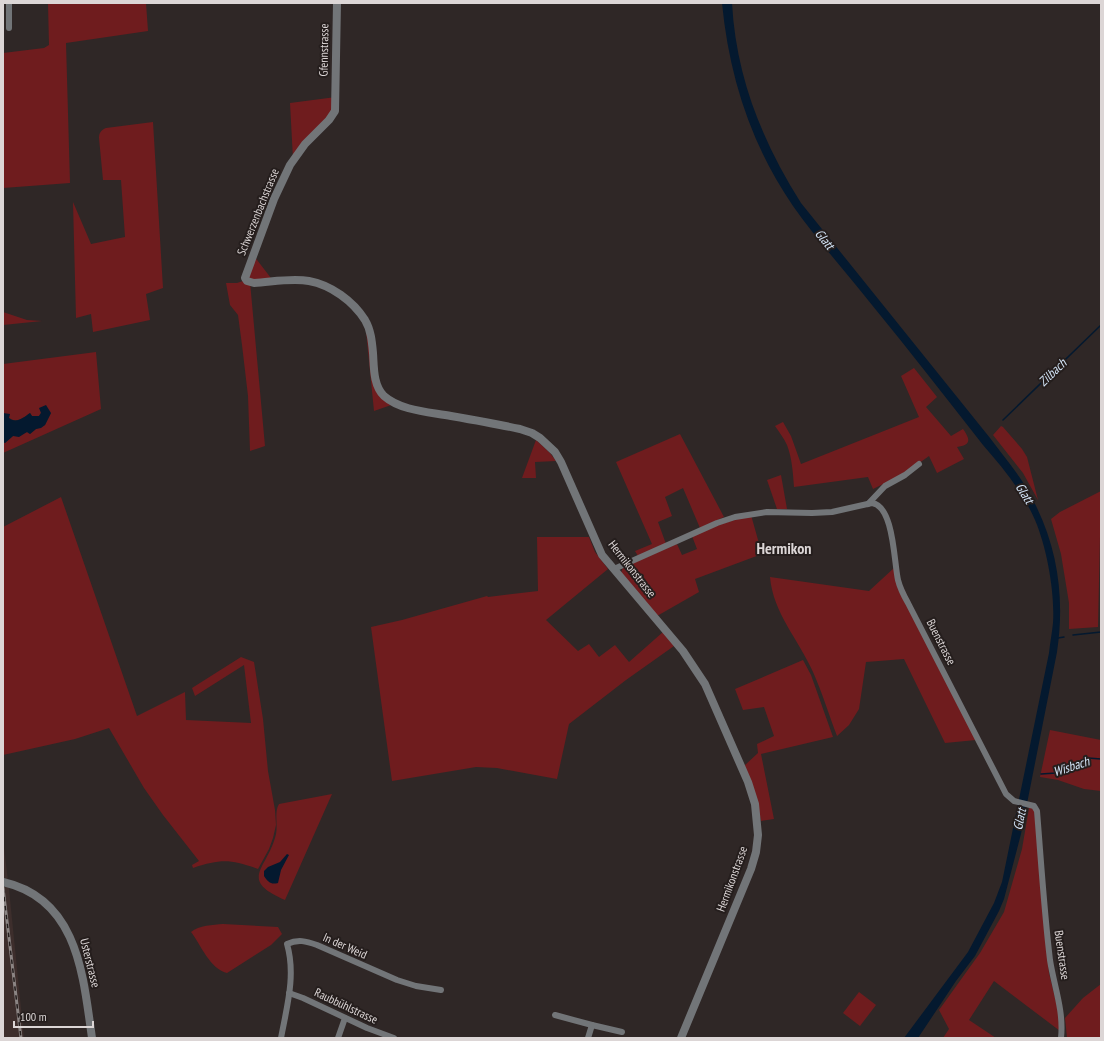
<svg xmlns="http://www.w3.org/2000/svg" width="1104" height="1041" viewBox="0 0 1104 1041" font-family="'PT Sans Narrow',sans-serif">
<rect width="100%" height="100%" fill="#2f2726"/>
<path fill="#3d2e2c" d="M3,839L9,889L24,1038H3Z"/>
<g fill="#6f1c1e">
<path d="M48,3H146L148,31L66,43L70,183L3,188V53L44,48L49,45Z"/>
<path d="M336,97L335,111L293,159L290,103Z"/>
<path d="M153,122L163,288L146,294L150,320L93,332L91,314L76,318L73,202L91,244L125,237L121,180H103L99,138C99,133 101,130 106,128Z"/>
<path d="M254,256L274,282H250L265,446L250,451L248,396L242,345L238,315L230,305L226,283H237L246,280Z"/>
<path d="M3,312L27,320L42,321L3,325Z"/>
<path d="M365,321L378,387L397,403L374,411Z"/>
<path d="M96,352L101,409L3,453V442L5,443L13,436L27,432L30,434L36,429L45,425L51,413H41L39,416H32L30,413C24,417 18,423 11,419C7,417 7,415 3,413V364Z"/>
<path d="M914,368L937,397L926,407L951,436L963,429C970,439 972,445 957,447L964,459L937,473L929,456L904,474L873,489L868,477L794,487C793,473 792,458 787,445C784,438 779,432 775,426L783,422L791,436L801,464L919,417L901,376Z"/>
<path d="M1001,426L1003,427L1022,449L1027,457L1038,500L1023,473L993,435Z"/>
<path d="M680,434L724,517L700,528L683,488L665,497L672,516L658,522L666,544L638,556L635,551L652,544L616,462Z"/>
<path d="M536,440L550,453L556,461L535,462L536,478H522Z"/>
<path d="M781,475L787,509H777L767,480Z"/>
<path d="M1101,491L1098,627L1069,629V603L1061,554L1051,519L1060,512Z"/>
<path d="M61,497L137,716L185,692L186,720L251,723L244,665L195,696L192,688L241,657L254,662L263,719L268,771L275,810L276,825L273,838L269,849L258,869C230,859 221,859 193,868L192,865L199,861L163,815L144,788L109,728L75,739L3,755V527Z"/>
<path d="M751,515L762,554L695,579L699,592L657,616L621,573L623,567L677,544L682,555L697,549L692,536L718,525Z"/>
<path d="M537,537H589L595,552L608,569L546,620L578,651L589,644L599,657L615,645L629,662L663,632L674,646L626,680L569,724L557,779L497,768L476,767L392,781L371,627L402,620L487,596L488,597L538,591Z"/>
<path d="M894,568L976,740L945,743L904,659L866,662L859,709L849,725L837,736C829,715 822,692 813,672C799,640 773,613 770,577L869,591Z"/>
<path d="M803,660L811,675L833,737L761,754L774,819L761,821L756,798L744,766L758,753L757,744L774,736L764,707L743,710L735,689Z"/>
<path d="M1050,730L1101,740V791L1084,789L1058,780L1040,777Z"/>
<path d="M332,794L285,900C237,879 268,869 276,834C278,825 274,812 279,804Z"/>
<path d="M1029,808H1034L1049,973L1060,1018V1031L994,981L969,1020L996,1038H943L949,1029L939,1010L980,953L1004,912L1022,849Z"/>
<path d="M223,924L278,927L282,934L271,945L227,973C210,969 201,945 191,932C199,925 213,925 223,924Z"/>
<path d="M1101,984V1038H1067L1065,1018L1083,998Z"/>
<path d="M859,992L876,1005L860,1026L843,1013Z"/>
</g>
<g fill="#04192f">
<path d="M722,3H732C736,77 762,141 801,203L990,438C1004,457 1021,476 1032,498C1058,547 1065,598 1057,652L1021,834L1004,899L999,911L975,956L956,981L918,1038H904L968,952L994,903L1002,882L1049,653C1050,643 1052,633 1053,623C1055,593 1047,548 1035,520C1023,492 1003,468 983,445C946,398 910,351 872,305C846,272 817,240 793,206C751,145 729,76 722,3Z"/>
<path d="M46,405L51,413L45,425L41,428L36,429L30,434L27,432L19,437L13,436L5,443L3,442V413L10,414L9,418C16,424 23,418 30,413L32,416H39L41,413L39,408Z"/>
<path d="M287,854L289,855L281,870L278,883C271,885 268,882 264,876V871L268,867L280,862Z"/>
</g>
<g fill="none" stroke-linecap="round" stroke-linejoin="round">
<g stroke="#04192f" stroke-width="1.5">
<path d="M3,390V400"/>
<path d="M1003,420L1101,325"/>
<path d="M1073,635L1101,632"/>
<path d="M1058,638L1064,637"/>
<path d="M1041,774L1056,773L1088,758L1101,759"/>
</g>
<g stroke="#727578" stroke-width="6">
<path d="M9,3V28"/>
<path d="M868,504L885,486L905,475L919,464"/>
<path d="M614,569L717,523L735,517L767,512L812,513L832,512L872,503C894,506 894,563 898,580C900,588 904,596 908,603L1006,794L1014,801L1034,806L1037,811C1041,860 1044,910 1050,960C1054,986 1064,1011 1061,1038"/>
<path d="M289,993L303,998L367,1028L394,1038"/>
<path d="M555,1015L592,1025"/>
<path d="M281,1038C287,1006 296,975 287,944C298,939 306,941 317,945L397,980L416,986L441,990"/>
<path d="M338,1038L345,1018"/>
<path d="M588,1038L592,1025L622,1032"/>
</g>
<g stroke="#727578" stroke-width="8">
<path d="M337,3L335,111L329,120L305,144L290,165L274,199L245,278L247,281L254,283C272,282 291,278 309,281C331,285 353,301 365,320C371,330 372,342 373,353C374,367 373,385 384,396C401,411 430,412 451,416C474,420 497,424 520,429L532,433L540,438L555,452L561,462L602,555L683,651L705,684L748,782L755,804L758,835L756,852L751,869L681,1038"/>
<path d="M3,882C78,899 83,975 92,1038"/>
</g>
<g stroke="#8c8584" stroke-width="3">
<path id="rail" d="M3,888L21,1038"/>
</g>
<use href="#rail" stroke="#251e1d" stroke-width="1.5" stroke-dasharray="4.5" stroke-linecap="butt"/>
</g>
<g text-anchor="middle" stroke-width="4" stroke-linejoin="round" paint-order="stroke">
<g font-size="12" fill="#dcd6d6" stroke="#251e1d">
<text transform="translate(324 50) rotate(-89)" y="4">Gfennstrasse</text>
<text transform="translate(258 212) rotate(-68)" y="4">Schwerzenbachstrasse</text>
<text transform="translate(632 569) rotate(52)" y="4">Hermikonstrasse</text>
<text transform="translate(941 642) rotate(63)" y="4">Buenstrasse</text>
<text transform="translate(732 879) rotate(-70)" y="4">Hermikonstrasse</text>
<text transform="translate(345 946) rotate(24)" y="4">In der Weid</text>
<text transform="translate(1062 955) rotate(82)" y="4">Buenstrasse</text>
<text transform="translate(90 963) rotate(76)" y="4">Usterstrasse</text>
<text transform="translate(346 1006) rotate(25)" y="4">Raubbühlstrasse</text>
</g>
<g font-size="13" font-style="italic" fill="#d4e5f8" stroke="#251e1d">
<text transform="translate(825 239) rotate(51)" y="5">Glatt</text>
<text transform="translate(1052 372) rotate(-44)" y="5">Zilbach</text>
<text transform="translate(1025 493) rotate(58)" y="5">Glatt</text>
<text transform="translate(1071 766) rotate(-18)" y="5">Wisbach</text>
<text transform="translate(1019 819) rotate(-78)" y="5">Glatt</text>
</g>
<g font-size="16" font-weight="bold" fill="#dcd6d6" stroke="#251e1d">
<text x="784" y="554">Hermikon</text>
</g>
</g>
<rect width="1104" height="1041" fill="none" stroke="#dcd6d6" stroke-width="8"/>
<path d="M14 1021v6h79v-6" fill="none" stroke="#dcd6d6" stroke-width="2"/>
<text x="20" y="1021" font-size="12" fill="#dcd6d6" stroke="#251e1d" stroke-width="3" paint-order="stroke">100 m</text>
</svg>
